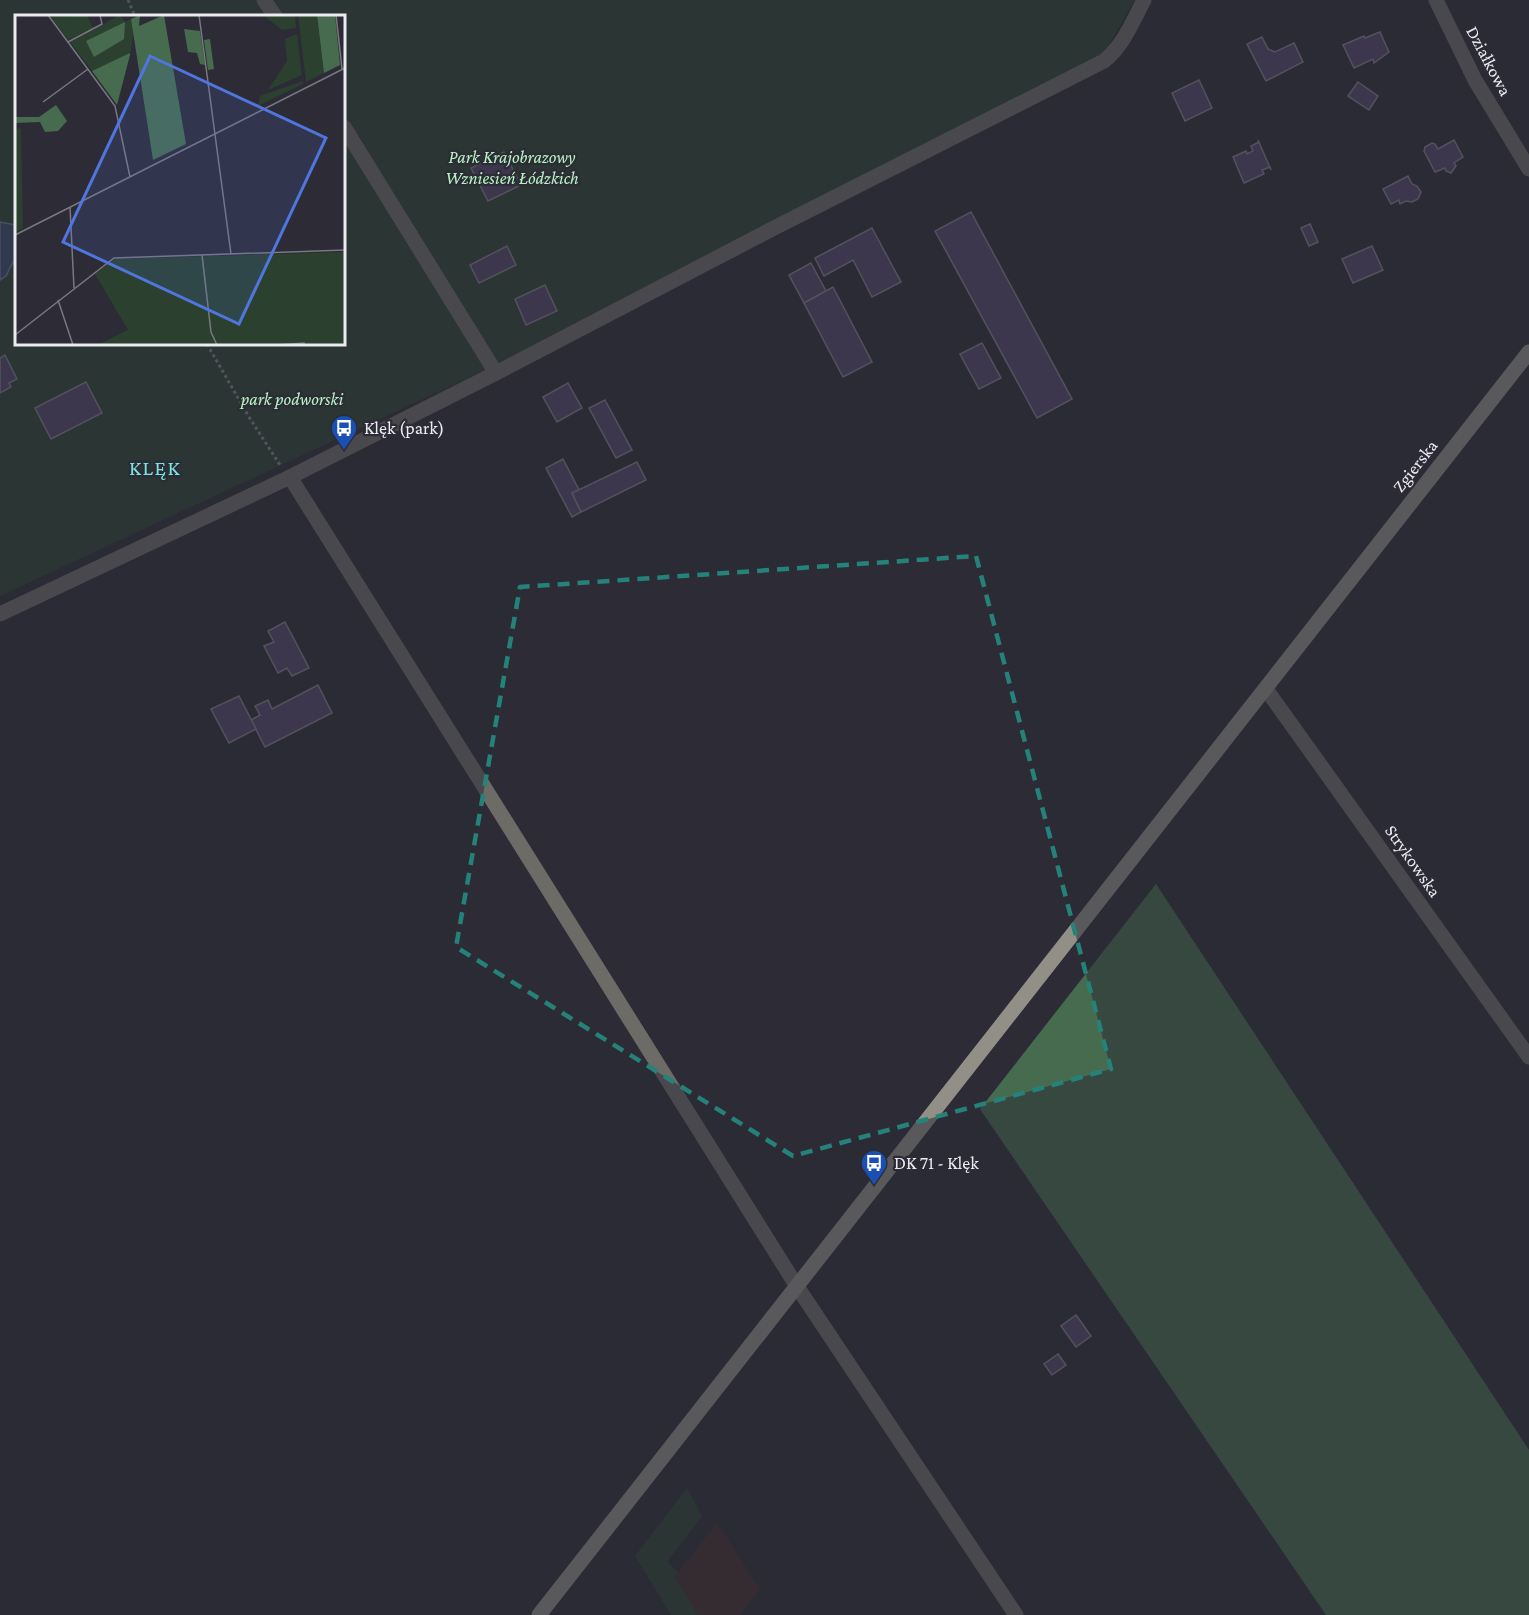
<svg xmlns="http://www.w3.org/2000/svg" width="1529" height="1615" viewBox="0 0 1529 1615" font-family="'Crimson Pro',serif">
<rect width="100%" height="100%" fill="#2c2b36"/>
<path fill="#422e2d" d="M717,1523L760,1589L740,1615H698L675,1577Z"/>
<g fill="#2b402f" fill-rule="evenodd">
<path d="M0,0H1135L1103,55L498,364L0,596ZM16,16H344V344H16Z"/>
<path d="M687,1488L702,1516L667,1562L678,1572L675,1577L698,1615H671L635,1556Z"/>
</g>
<path fill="#466b4e" d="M1156,884L1529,1450V1615H1326L980,1109Z"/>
<path fill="#394a6d" stroke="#6e7a95" stroke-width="1.5" d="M0,222L16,225V262H13L6,276L0,280Z"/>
<g fill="#52466c" stroke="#827e8b" stroke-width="1.5">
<path d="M1380,32L1389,52L1374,63L1373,59L1354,68L1343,45L1364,36L1365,38Z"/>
<path d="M1262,37L1268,49L1275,52L1294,43L1303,62L1266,81L1247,44Z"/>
<path d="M1199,80L1212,108L1185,121L1172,93Z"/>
<path d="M1358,82L1378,96L1369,110L1348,96Z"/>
<path d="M1258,140L1271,170L1270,167L1262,170L1264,174L1244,183L1233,157L1246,151L1247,154L1253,151L1251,146L1259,142Z"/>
<path d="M1454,140L1463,157L1454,163L1456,166L1451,173L1446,171L1445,168L1435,172L1424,151L1425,147L1432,143L1435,144L1438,149Z"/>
<path d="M504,152L521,185L488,201L471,168Z"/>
<path d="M1408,176L1412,184L1417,186L1421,192L1418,199L1412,202L1406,201L1400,204L1399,200L1391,204L1383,189Z"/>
<path d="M971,212L1072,399L1037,418L935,231Z"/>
<path d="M1310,224L1318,242L1309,246L1301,228Z"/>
<path d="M872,228L901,282L872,297L853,260L824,276L815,258Z"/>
<path d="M507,246L516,265L479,283L470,265Z"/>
<path d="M1372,246L1383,270L1353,283L1342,259Z"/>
<path d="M811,263L826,291L804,303L789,275Z"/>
<path d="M545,285L557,311L526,325L515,299Z"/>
<path d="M833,287L872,362L843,377L804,303Z"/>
<path d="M982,343L1001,378L979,389L960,354Z"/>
<path d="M5,355L17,379L9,383L11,387L0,393V358Z"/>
<path d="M86,382L102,413L51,439L35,408Z"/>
<path d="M568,383L582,408L557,422L543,397Z"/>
<path d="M605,400L632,450L616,458L589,408Z"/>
<path d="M563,459L579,490L572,493L581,512L572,517L546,468Z"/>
<path d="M637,462L646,480L581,512L572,493Z"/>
<path d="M285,622L309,668L292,676L287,668L278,673L264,646L274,642L268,631Z"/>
<path d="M318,685L332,713L265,747L251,720L260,715L255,706L268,700L272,709Z"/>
<path d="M239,696L256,729L229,743L211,709Z"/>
<path d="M1076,1315L1091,1336L1076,1347L1061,1326Z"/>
<path d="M1058,1354L1066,1365L1052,1375L1044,1364Z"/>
</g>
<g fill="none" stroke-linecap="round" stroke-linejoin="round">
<g stroke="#83838c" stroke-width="3" stroke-dasharray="3 3" stroke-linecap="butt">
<path d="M128,0L135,16"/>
<path d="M207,344L249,417L280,465"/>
</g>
<g stroke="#6d6b66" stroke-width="15">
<path d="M264,0L275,16"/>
<path d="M1436,0L1475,80L1529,169"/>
<path d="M344,127L496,373"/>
<path d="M290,477L496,373L774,228L1104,61C1123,46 1133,21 1144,0"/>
<path d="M796,1285L1016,1615"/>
</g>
<g stroke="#6d6b66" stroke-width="15">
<path d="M0,614L290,477L796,1285"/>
<path d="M1266,689L1529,1057"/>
</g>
<path stroke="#918f86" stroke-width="15" d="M539,1615L1529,352"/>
</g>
<path d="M0 0H1529V1615H0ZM976,556L1111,1069L793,1156L456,947L520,587Z" fill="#2c2b36" fill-opacity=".55" fill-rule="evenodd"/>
<path fill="none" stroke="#25827b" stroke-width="4.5" stroke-dasharray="12 8" stroke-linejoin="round" d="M976,556L1111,1069L793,1156L456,947L520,587Z"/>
<defs>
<g id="bus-pin" transform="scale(1.35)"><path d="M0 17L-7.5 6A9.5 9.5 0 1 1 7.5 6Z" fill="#1a4fb4" stroke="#2c2b36"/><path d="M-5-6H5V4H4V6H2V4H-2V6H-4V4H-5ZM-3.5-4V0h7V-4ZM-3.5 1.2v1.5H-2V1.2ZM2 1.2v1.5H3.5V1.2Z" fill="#fff"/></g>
</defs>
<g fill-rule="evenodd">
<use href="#bus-pin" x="344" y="428"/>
<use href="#bus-pin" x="874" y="1163"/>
</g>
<g text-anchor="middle" stroke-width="4.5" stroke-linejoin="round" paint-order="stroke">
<g font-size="18" fill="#ebebf2" stroke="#2c2b36">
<text transform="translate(1489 61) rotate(62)" y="6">Działkowa</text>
<text transform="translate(1415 466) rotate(-52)" y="6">Zgierska</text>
<text transform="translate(1413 861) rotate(55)" y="6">Strykowska</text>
</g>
<g font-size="18" font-style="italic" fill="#b5f4c1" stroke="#2c2b36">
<text x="512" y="163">Park Krajobrazowy<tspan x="512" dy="21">Wzniesień Łódzkich</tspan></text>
<text x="292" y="405">park podworski</text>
</g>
<g font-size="18" fill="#ebebf2" stroke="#2c2b36" text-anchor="start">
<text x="364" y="434">Klęk (park)</text>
<text x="894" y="1169">DK 71 - Klęk</text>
</g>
<g font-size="21" letter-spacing="1.5" fill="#78e4e0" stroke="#2c2b36">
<text x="155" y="475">KLĘK</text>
</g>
</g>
<g transform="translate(15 15)">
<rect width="330" height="330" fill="#2c2b36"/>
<path d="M72,0L78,13L53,25L36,2ZM105,0L110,7L116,4L119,15L115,40L77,56L55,27ZM248,0H280L281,13L267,15ZM283,0H302L309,58L291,67ZM282,19L287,60L253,75L272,46L270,24ZM288,66V69L243,91L245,81ZM6,113L8,213L0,217V114ZM330,237V330H82L113,315L80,259L100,244Z" fill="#2b402f"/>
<path d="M125,0L124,11L149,0L171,129L138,145L116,4ZM302,0H320L325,50L309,58ZM110,7L109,24L79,42L71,26ZM169,14L185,16L190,50L185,49L182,38L173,37ZM195,24L199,54L193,55L189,25ZM115,38V40L102,90L77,56ZM41,90L52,106L43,116L30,117L25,107L0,108V102H24Z" fill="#466b4e"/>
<path fill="none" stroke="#787881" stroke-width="1.5" d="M33,0L100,91L115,162M184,0L216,239M321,0L327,54M53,27L87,9L85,0M28,87L73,54M55,192L59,273M0,220L330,53M187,240L196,317L202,330M43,285L58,330M0,320L99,243L330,235M263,330L290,328"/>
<path fill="#5075de" fill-opacity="0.15" stroke="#5075de" stroke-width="3" d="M135,41L311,123L224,309L48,227Z"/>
<rect width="330" height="330" fill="none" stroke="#ebebf2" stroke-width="3"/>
</g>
</svg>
